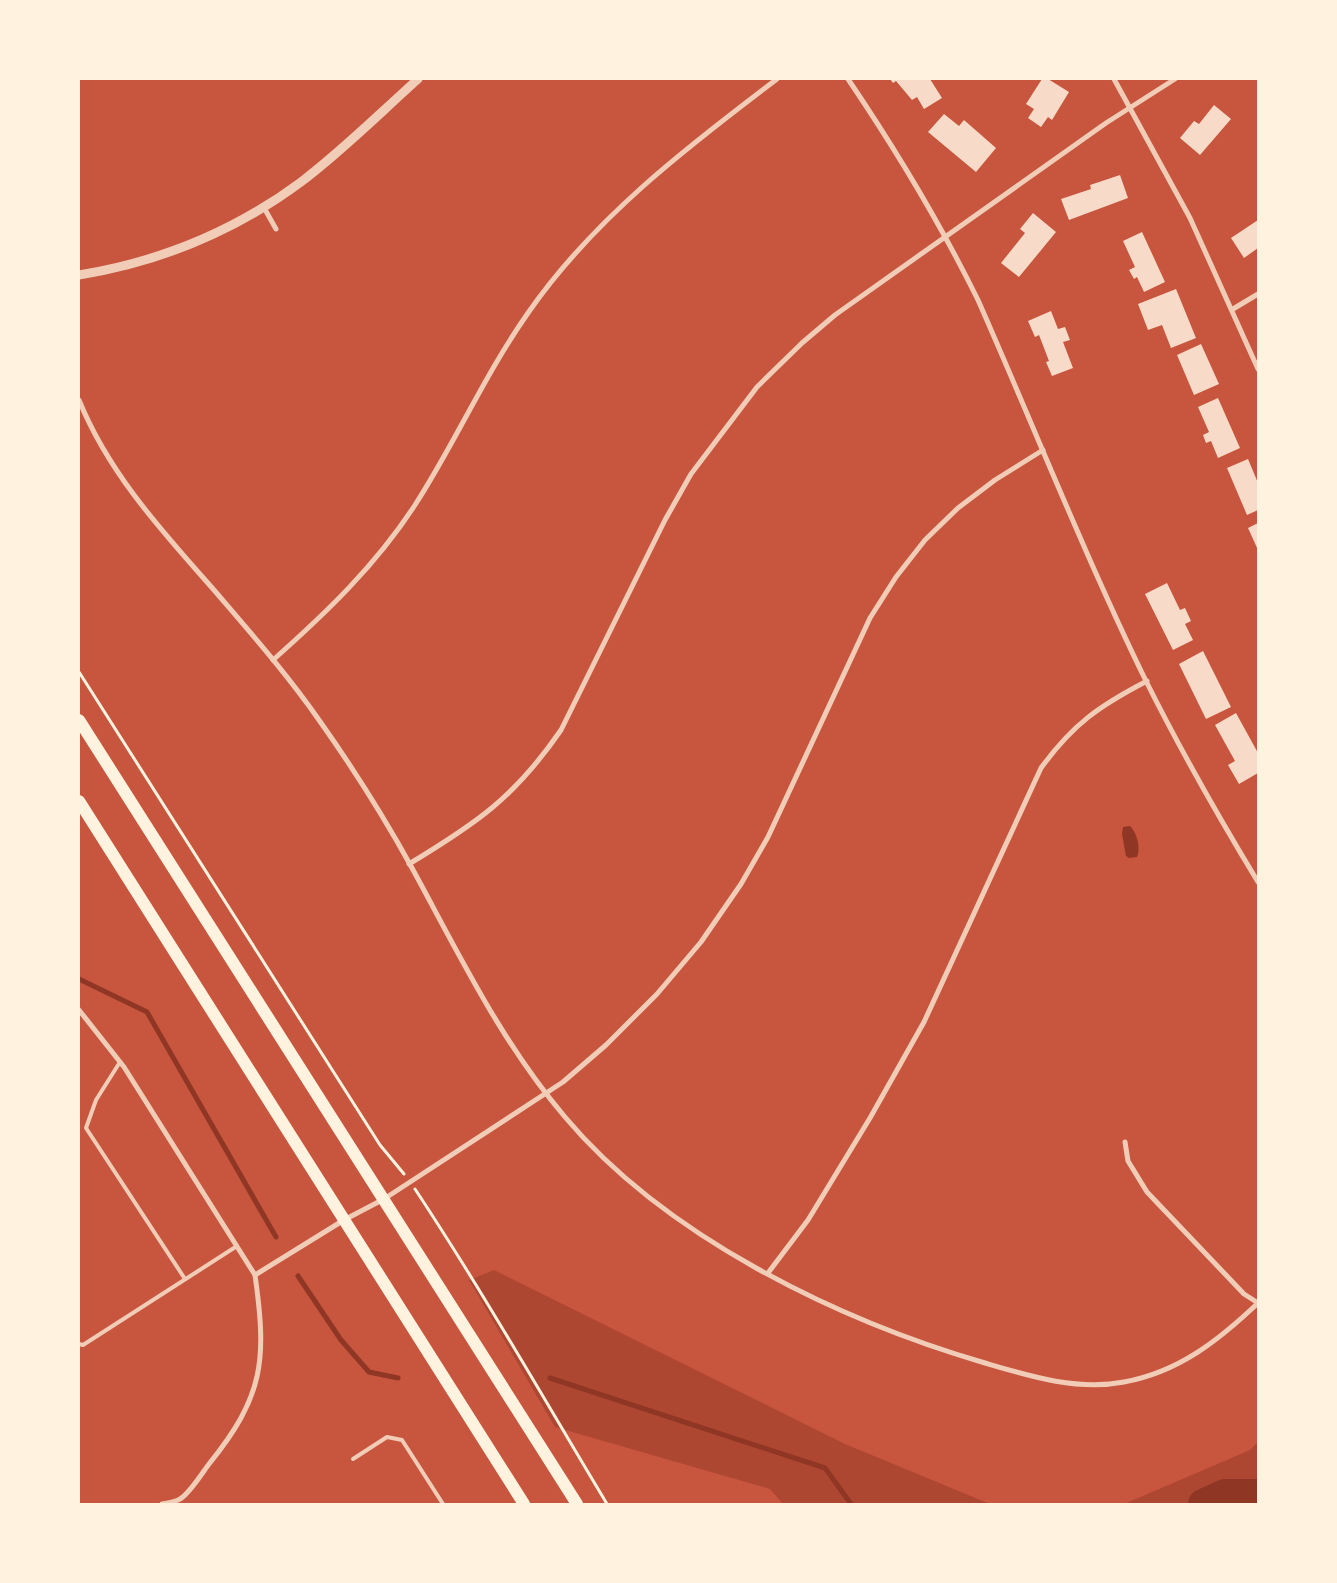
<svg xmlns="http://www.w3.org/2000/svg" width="1337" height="1583" viewBox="0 0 1337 1583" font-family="Manrope,sans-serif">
<rect width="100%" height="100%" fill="#c8553d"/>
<g fill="#ae4732">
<path d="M494,1270L845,1444L990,1504H783L770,1489L555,1427L469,1280Z"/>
<path d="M1258,1442V1504H1124L1250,1450Z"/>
</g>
<path fill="#8f3625" d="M1130,826C1137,833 1141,848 1137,857L1129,858L1126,856L1122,834L1123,827Z"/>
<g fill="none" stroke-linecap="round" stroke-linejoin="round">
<g stroke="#8f3625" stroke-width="5">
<path d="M79,979L147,1012L276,1237"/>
<path d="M298,1276L341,1340L369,1372L398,1378"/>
<path d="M550,1378L825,1468L851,1504"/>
</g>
<path stroke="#8f3625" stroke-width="30" d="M1203,1504L1225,1494H1258"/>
</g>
<g fill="#f7dbc8">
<path d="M890,79H930L942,98L924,109L917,97L912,100L896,81L893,83Z"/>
<path d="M1042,79H1048L1069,92L1052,120L1048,117L1041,127L1028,118L1034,109L1026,104Z"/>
<path d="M1214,105L1231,119L1200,155L1180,138L1194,121L1199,124Z"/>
<path d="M944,114L959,126L964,120L996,148L976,172L928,132Z"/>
<path d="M1120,175L1128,198L1069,220L1061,199L1091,189L1090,185Z"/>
<path d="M1033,213L1056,232L1019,277L1001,263L1025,233L1020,229Z"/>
<path d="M1258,220V248L1244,258L1231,238Z"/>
<path d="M1142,232L1165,282L1144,292L1137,277L1134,279L1129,270L1135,267L1123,241Z"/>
<path d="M1176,289L1196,338L1171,348L1162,325L1148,330L1138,304Z"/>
<path d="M1051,311L1058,329L1065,327L1070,340L1063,342L1073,368L1052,376L1046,362L1049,361L1039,335L1035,337L1028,321Z"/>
<path d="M1201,344L1219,384L1194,395L1177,355Z"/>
<path d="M1218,398L1240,448L1218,458L1211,441L1206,443L1203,435L1209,432L1198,407Z"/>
<path d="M1248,459L1258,483V510L1247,515L1227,468Z"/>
<path d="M1258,523V550L1248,528Z"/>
<path d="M1167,583L1180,610L1185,608L1191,621L1185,624L1193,640L1173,650L1145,594Z"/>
<path d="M1203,651L1231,707L1206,719L1179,664Z"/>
<path d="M1236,713L1258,753V773L1239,784L1228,765L1235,761L1215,725Z"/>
</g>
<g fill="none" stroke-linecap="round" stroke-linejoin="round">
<g stroke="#fff3e0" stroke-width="3">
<path d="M79,672L380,1145L404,1174"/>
<path d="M415,1189C483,1292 544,1399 607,1504"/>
</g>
<g stroke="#f1ccb7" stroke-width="4">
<path d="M120,1062L96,1100L86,1128L185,1279"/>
<path d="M79,1344L83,1345L237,1246"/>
<path d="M353,1459L387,1437L402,1440L443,1504"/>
</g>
<g stroke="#f1ccb7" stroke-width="5">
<path d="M848,79C896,150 940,223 978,300C1034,427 1085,556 1146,681C1180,749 1218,816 1258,882"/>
<path d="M1114,79L1190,218L1258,369"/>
<path d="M263,206L276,229"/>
<path d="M1233,309L1258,294"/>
<path d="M79,400C109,474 162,531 214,590C250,632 287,674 319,720C353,768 384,817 412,868C459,954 501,1042 565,1117C665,1236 837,1320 985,1363C1029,1376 1077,1391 1124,1382C1179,1372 1219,1340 1258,1303"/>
<path d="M273,660C326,613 376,565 415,505C455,443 485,374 528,313C593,219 687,147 777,79"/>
<path d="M409,864C477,823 515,797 561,730L665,520L691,474L757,387L802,343L835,315L1106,123L1175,79"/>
<path d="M79,1010L124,1067L255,1275"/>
<path d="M1125,1142L1128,1161L1147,1192L1244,1294L1258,1303"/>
<path d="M768,1273L808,1220L870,1118L924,1022L1041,768C1073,724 1099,706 1147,681"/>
<path d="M162,1504C167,1503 176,1502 180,1499C190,1493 202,1473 209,1464C264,1396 267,1360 255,1275L344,1220L384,1199L563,1082L606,1045L657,994L701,942L741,884L768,837L870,618L896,577L925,540L958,508L995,480L1043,450"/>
</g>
<path stroke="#f1ccb7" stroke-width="9" d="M79,275C159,262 235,231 301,182C342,151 379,114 418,79"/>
<g stroke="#fff3e0" stroke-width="12">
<path d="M79,720L577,1504"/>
<path d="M79,801L524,1504"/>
</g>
</g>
<rect width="1337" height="1583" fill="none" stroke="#fff3e0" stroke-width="160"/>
</svg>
